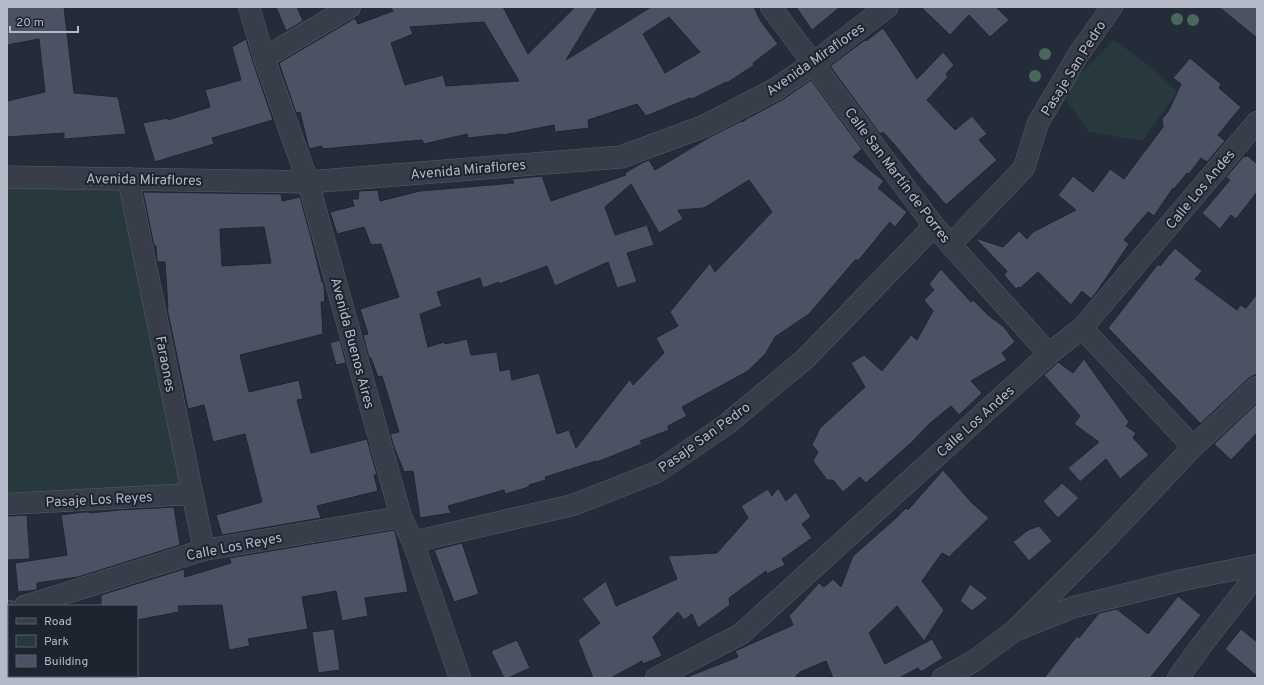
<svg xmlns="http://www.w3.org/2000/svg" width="1264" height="685" viewBox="0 0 1264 685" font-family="Overpass,sans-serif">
<rect width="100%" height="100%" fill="#242c3a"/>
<g fill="#27393c">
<path d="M1114,40L1151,67L1178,92L1142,141L1089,132L1067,101V88Z"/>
<path d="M7,184L125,187L190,493L7,501Z"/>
</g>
<g fill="#4a5263" stroke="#1f2531" fill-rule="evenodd">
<path d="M7,7H64L74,93L118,97L126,134L64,139V133L7,137V101L45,92L39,39L7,45Z"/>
<path d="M276,7H297L303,21L286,31Z"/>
<path d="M390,7H503L528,54L575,7H598L566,60L651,7H754L760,20L778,44L753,63L754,65L727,83L726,82L692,99L690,98L646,116L637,104L588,120L589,128L555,132L554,125L503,135V134L468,138L467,134L424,144L422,140L322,149V146L309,149L300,112L296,113L279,63L355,18L358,24L393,11ZM669,17L700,52L665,73L643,34ZM484,22L519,81L446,86L443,75L405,85L391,43L413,34L410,27Z"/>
<path d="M796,7H840L812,30Z"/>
<path d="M921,7H996L1009,20L990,37L969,15L950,35Z"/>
<path d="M1219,7H1257V38Z"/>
<path d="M883,28L894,44L917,79L943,52L954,65L946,74L948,77L927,100L955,130L972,116L987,134L979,140L997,160L946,205L929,185V186L894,144L883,132L880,134L830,66L865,40L866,41Z"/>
<path d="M246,39L253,62L273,120L212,138L214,144L155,162L143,123L168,118V120L210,107L205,90L241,80L232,47Z"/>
<path d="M1190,58L1221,84L1219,88L1241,107L1218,135L1225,141L1207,162L1201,158L1189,174L1187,173L1174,189L1173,188L1154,216L1148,212L1124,240L1129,244L1098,290L1091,299L1082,291L1071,305L1038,272L1020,288L1018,287L1016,289L1004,275L1007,271L975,238L1003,247L1019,231L1027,239L1033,232L1076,210L1058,195L1073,176L1093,192L1110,169L1124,179L1163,127L1162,119L1169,110L1181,84L1173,78Z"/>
<path d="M811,80L862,149L853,157L884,181L878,188L907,212L895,227L890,222L858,261L856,259L809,314L775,337L766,353L748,371L682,407L687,416L668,426L669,430L640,441L642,444L597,462L596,461L545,477L546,480L529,485V487L505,494L504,490L448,506L451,513L420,518L413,471L404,472L394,447L390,434L399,432L382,376L378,377L371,358H369L363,335L368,334L360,309L399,297L381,244L371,245L364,227L337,234L330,212L354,206L352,199H358L359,191L378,190L380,201L420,191L514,183L512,179L542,176L551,201L626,175L625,173L642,163L649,160L655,170L708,138L741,121L742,122L748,118L782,100ZM749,180L772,212L715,272L710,263L670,312L678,326L656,338L664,353L633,385L630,379L576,448L569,430L557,434L539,373L512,380L510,369L500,371L497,352L471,355L467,339L445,344L444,342L428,347L420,314L442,306L437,292L480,278L483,288L499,282V284L547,266L555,286L608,262L617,288L637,282L627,253L654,245L647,225L615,235L605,207L631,184L659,233L683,219L678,210L704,208Z"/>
<path d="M1247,155L1257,164V192L1236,219L1231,215L1220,229L1202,213L1230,180L1226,177L1244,156L1246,157Z"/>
<path d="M143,192L281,194L282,201L300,197L312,241L322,282H323L324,286L325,302H321L323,334L240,355L249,392L299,380L303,399L297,400L311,453L367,439L377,475H374L378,491L317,506L321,518L222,535L216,515L262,502L245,434L213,442L204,405L188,409L167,308H168L165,262H157L156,246H154ZM264,227L271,263L222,266L220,229Z"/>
<path d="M1175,248L1202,271L1195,279L1237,310L1240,305L1246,308L1257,294V375H1254L1249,378L1200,424V423L1108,328L1158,264L1160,266Z"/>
<path d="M941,269L971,302L973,300L988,315L1004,327L1015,342L1002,353L1007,360L971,381L982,393L959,415L951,406L929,424L912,442L866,483L860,477L843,492L833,480H827L813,461L818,452L812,445L820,428L865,387L851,363L864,355L882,371L911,335L917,340L933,311L924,300L934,290L929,284Z"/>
<path d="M340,340L346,363L336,365L330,343Z"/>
<path d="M1084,359L1129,422L1126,426L1136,433L1133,438L1149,455L1120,479L1106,459L1080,482L1068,468L1099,442L1074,424L1080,416L1044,375L1058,362L1073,373Z"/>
<path d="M1257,403V433L1231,460L1214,444Z"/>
<path d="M943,470L972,503L989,518L949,557L942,553L922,581L944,610L924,641L897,606L869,633L885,664L932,639L943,658L921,672L918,668L899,678H833L826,661L800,672L794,678H687V677L738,657L735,651L793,625L789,616L819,583L824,587L833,579L841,587L853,556L896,518L906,508L908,510Z"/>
<path d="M1062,483L1079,498L1058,518L1043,501Z"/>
<path d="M778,488L786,501L796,492L811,517L802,524L812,538L782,559L785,565L767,574L766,571L729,598L730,605L698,628L692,614L684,620L678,612L653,637L662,656L643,664L642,661L611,678H593L578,640L600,623L582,599L606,581L616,606L677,579L668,556L717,553L748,518L741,506L768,489L772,496Z"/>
<path d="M174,507L180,545L78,577L37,583V590L18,592L15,563L67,555L61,515L83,512H89L90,513L119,510Z"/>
<path d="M27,515L30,559L7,560V516Z"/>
<path d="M1039,526L1052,541L1029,561L1013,542L1028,530Z"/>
<path d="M394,530L396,535L408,592L365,598L368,616L342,621L336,591L302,597L308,629L248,639L250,646L229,650L222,605L178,606L179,612L137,620V606H101V595L184,569L185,577L231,563L229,558Z"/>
<path d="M462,543L479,594L454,602L434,550Z"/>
<path d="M970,584L988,598L972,611L960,601Z"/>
<path d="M1178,596L1201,615L1150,678H1044L1077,636L1079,638L1099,613L1117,609L1148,634Z"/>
<path d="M334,629L340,670L318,673L312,632Z"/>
<path d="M1241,629L1257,642V676L1225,649Z"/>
<path d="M517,640L530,668L508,678H504L491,651Z"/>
</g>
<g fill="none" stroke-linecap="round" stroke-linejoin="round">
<g stroke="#565c68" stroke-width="22">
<g id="minor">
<path d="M249,7L264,58L308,182L401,517L413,542L460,678"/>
<path d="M771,7L934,226L1049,354"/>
<path d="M264,58L350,7"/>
<path d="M128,178L204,550"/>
<path d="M951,244L1024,168L1038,123L1078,55L1112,7"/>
<path d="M1082,328L1193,447"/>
<path d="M7,504L192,494"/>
<path d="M413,542L573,505L657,472L727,424L806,358L934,226"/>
<path d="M25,606L204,550L401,517"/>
<path d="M7,612L9,611"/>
<path d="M1014,631L1101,544L1193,447L1257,387"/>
<path d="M656,678L741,634L1049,354L1082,328L1257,122"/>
<path d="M943,678L974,661L1014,631L1074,607L1183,580L1257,565"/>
<path d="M1178,678L1201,646L1257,574"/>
</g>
</g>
<g stroke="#565c68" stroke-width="23">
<path id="tertiary" d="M7,177L308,182L621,157L705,126L776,89L814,63L887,7"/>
</g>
<use href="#minor" stroke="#373e4a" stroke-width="21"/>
<use href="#tertiary" stroke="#373e4a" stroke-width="22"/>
</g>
<g fill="#4b665c">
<circle cx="1177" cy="19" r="6"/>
<circle cx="1193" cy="20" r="6"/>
<circle cx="1045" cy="54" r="6"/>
<circle cx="1035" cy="76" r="6"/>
</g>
<g text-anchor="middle" stroke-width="4" stroke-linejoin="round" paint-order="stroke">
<g font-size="14" fill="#b3b9c6" stroke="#1d232f">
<text transform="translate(815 59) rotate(-35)" y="5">Avenida Miraflores</text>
<text transform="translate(1073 68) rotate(-58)" y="5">Pasaje San Pedro</text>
<text transform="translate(468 169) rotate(-5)" y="5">Avenida Miraflores</text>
<text transform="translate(898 175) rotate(53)" y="5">Calle San Martín de Porres</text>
<text transform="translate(144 179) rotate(1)" y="5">Avenida Miraflores</text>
<text transform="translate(1200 189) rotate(-50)" y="5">Calle Los Andes</text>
<text transform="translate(353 343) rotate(75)" y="5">Avenida Buenos Aires</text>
<text transform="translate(166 364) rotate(79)" y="5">Faraones</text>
<text transform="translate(975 421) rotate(-42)" y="5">Calle Los Andes</text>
<text transform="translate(704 437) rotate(-36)" y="5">Pasaje San Pedro</text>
<text transform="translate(99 499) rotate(-3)" y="5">Pasaje Los Reyes</text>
<text transform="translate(234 546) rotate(-11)" y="5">Calle Los Reyes</text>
</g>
</g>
<rect width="1264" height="685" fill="none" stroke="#b3b9c6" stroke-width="16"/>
<rect x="8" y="605" width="130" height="72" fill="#1d232f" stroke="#595f6b"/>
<rect x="16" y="618" width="20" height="6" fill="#373e4a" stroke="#595f6b"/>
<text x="44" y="625" font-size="12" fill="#b3b9c6">Road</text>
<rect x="16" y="635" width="20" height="12" fill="#27393c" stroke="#595f6b"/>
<text x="44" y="645" font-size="12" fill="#b3b9c6">Park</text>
<rect x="16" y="655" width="20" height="12" fill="#4a5263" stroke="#595f6b"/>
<text x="44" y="665" font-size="12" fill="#b3b9c6">Building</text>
<path d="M10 26v6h68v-6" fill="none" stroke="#b3b9c6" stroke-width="2"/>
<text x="16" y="26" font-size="12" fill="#b3b9c6" stroke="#1d232f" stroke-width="3" paint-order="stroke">20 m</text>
</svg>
